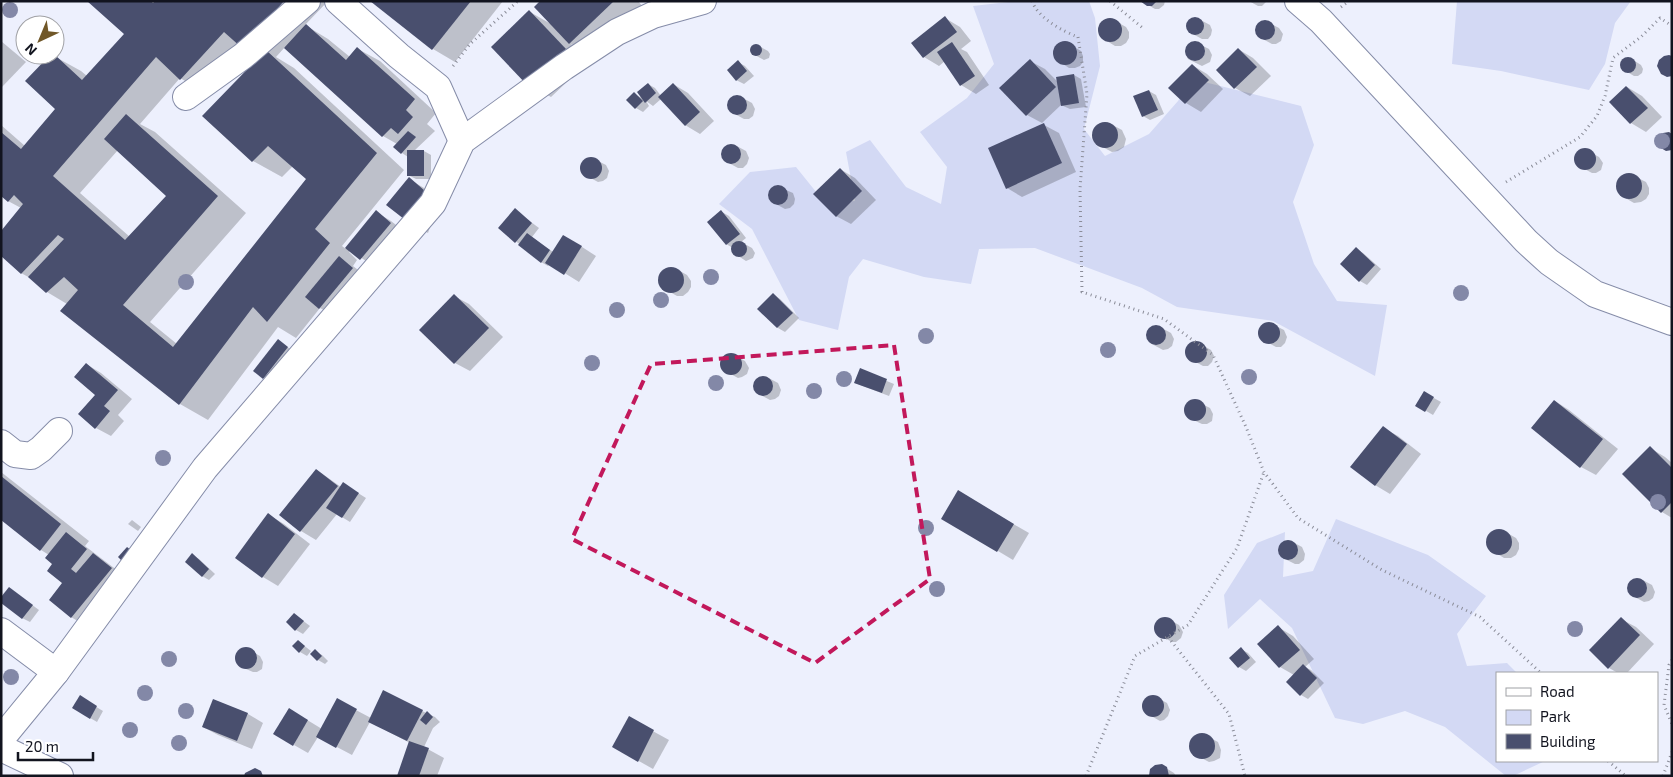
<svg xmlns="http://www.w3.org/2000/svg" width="1673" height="777" viewBox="0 0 1673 777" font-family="'Exo 2',sans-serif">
<rect width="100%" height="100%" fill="#edf0fd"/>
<g fill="#d3d9f4">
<path d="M1017,1H1089L1095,18L1100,66L1084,129L1105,156L1149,134L1178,101L1192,79L1301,106L1314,145L1293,202L1314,264L1337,301L1387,305L1375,376L1273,321L1177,307L1142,288L1035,248L979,249L971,284L924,277L863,259L849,277L838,330L799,320L752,229L719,204L750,172L796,167L825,203L855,201L846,152L870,140L906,187L941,204L947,167L920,132L967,98L994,64L973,6Z"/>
<path d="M1457,1H1631L1615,23L1605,64L1589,90L1501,71L1452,64Z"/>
<path d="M1336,519L1428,555L1486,596L1457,634L1467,666L1507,663L1517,673H1497V761H1545L1513,776H1506L1445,727L1405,711L1363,724L1335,718L1292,628L1260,599L1228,629L1224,595L1257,543L1285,532L1283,577L1313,571Z"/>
</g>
<g fill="#0003" fill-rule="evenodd">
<path d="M89,1H328L305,25L328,39L350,57L358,49L380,61L436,113L427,124L435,131L414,151H424L431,155V179H416L408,175V157L402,153L397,144L383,136L285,47L276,57L294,68L404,170L342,246L346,249L376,212L391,221L405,232L376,268L350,250L349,252L357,260L353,266L367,277L335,316L320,308L296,338L278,327L208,420L180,404L62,310L67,304L47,292L32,279L21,273V208L8,201L1,194V125L25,146L57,109L52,55L81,71L87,76L126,34ZM260,57L253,161L282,177L293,166L308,178L177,344L150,322L246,213L155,132L140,124L180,78L209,95ZM118,150L168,196L130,237L80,193Z"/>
<path d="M372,1H503L455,62L433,49Z"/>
<path d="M541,1H638L643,7L592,56L571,44L588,62L551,97L529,85L530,12L551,24Z"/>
<path d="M1141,1H1165L1164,5L1159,9H1155Z"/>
<path d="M1249,1H1267L1262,6H1258Z"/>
<path d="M945,18L960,27L971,41L961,49L967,52L989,85L976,94L961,85L945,61L939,66L924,57L913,43Z"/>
<path d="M1197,18L1210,25L1212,30L1211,35L1208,39H1202L1189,32L1187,28L1188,22L1192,19Z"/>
<path d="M1107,19H1112L1126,27L1129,32V38L1126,43L1121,46H1115L1102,38L1099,33V27L1101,22Z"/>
<path d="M1262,21H1266L1279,28L1283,34L1281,41L1276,44H1272L1259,37L1256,31L1258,24Z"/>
<path d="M1,41L26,62L1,88Z"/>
<path d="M1191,42H1195L1209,49L1212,55L1210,62L1202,66L1188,59L1185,52L1187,46Z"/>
<path d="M1063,43H1068L1081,51L1083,56V62L1080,66L1075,68H1069L1057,60L1054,55V49L1058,45Z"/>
<path d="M757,45L768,51L770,54L769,58L764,60L753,54L751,50L752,47Z"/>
<path d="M1238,49L1253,58L1271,76L1250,96L1235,88Z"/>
<path d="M1625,58H1630L1641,65L1643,69L1642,73L1638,76H1634L1622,69L1621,65L1622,61Z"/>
<path d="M1030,61L1045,69L1059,83L1074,75L1081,79L1086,107L1070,109L1061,105L1042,123L1027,115Z"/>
<path d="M738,62L745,66L754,76L744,84L736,80Z"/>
<path d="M1192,65L1207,74L1223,89L1201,112L1186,103Z"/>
<path d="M648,84L655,88L661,96L673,84L688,93L714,121L700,134L685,125L661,99L653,106L646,101L649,106L643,112L636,108L634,94L644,99Z"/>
<path d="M1627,87L1642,96L1662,117L1646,132L1631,123L1611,102Z"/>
<path d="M1149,91L1156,95L1164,114L1150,120L1143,116Z"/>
<path d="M734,96H739L752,103L755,109L753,116L749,119H744L731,112L728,106L730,100Z"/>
<path d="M1107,122L1122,130L1126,139L1124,147L1118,151L1112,152L1097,144L1093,135L1095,127L1101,123Z"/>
<path d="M1044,125L1059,133L1076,172L1022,197L1007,188Z"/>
<path d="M733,144L746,151L749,158L747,164L743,168H738L725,161L722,154L724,148L728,145Z"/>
<path d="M1582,150H1586L1599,157L1603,163L1601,170L1596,173H1592L1579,166L1576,160L1577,153Z"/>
<path d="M592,158L606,165L609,171L607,178L603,181L598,182L585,175L582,168L584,162L588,159Z"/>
<path d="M840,169L855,178L876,200L851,224L836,216Z"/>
<path d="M1626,174L1632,175L1646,182L1649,188V194L1646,199L1641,202L1634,203L1620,195L1617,190V183L1620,178Z"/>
<path d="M409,179L424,188L439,201L428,233L414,225Z"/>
<path d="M774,187H779L793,193L795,199L794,204L790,208L785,209L772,202L769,196L770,191Z"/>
<path d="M515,210L539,228L532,237L553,252L579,245L596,256L579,282L550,264L548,266L541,262L500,228Z"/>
<path d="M722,212L729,216L746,238L741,242L752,248L755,253L753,258L746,261L735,254L733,248L726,244Z"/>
<path d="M1356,249L1363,253L1381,269L1367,285L1360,281Z"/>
<path d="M667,268H674L680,271L687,275L691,281V287L688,292L683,296H677L663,288L660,283L659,277L662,272Z"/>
<path d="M773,294L780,299L799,318L785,332L778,328L759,309Z"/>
<path d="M454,296L469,304L503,337L470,371L455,363Z"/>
<path d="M1270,323L1284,330L1287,337L1285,343L1281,347H1276L1263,340L1260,333L1262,327Z"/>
<path d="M1158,326L1171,333L1174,339L1172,346L1168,349L1163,350L1150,343L1147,336L1149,330L1153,327Z"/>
<path d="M278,341L295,352L271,383L254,371Z"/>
<path d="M1197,342L1211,350L1214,356L1212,362L1208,366H1203L1190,359L1187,353L1189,346L1193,343Z"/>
<path d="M732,354L745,361L749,368L747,374L742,377L738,378L725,371L722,364L724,358L728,355Z"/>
<path d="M86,364L101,373L132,399L118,415L124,421L111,436L96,428V394Z"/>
<path d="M860,370L894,384L889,396L855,383Z"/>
<path d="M765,376L778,383L781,390L779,396L775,399L770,400L757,393L754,386L756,380L760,377Z"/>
<path d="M1425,393L1441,402L1433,415L1416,405Z"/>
<path d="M1192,401H1196L1210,408L1213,414L1212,421L1207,424H1202L1189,418L1186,411L1188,404Z"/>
<path d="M1555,401L1569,410L1618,449L1596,475L1581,467L1533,428Z"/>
<path d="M1383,428L1398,436L1421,454L1390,494L1375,485Z"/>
<path d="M1650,448L1665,457L1672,463V518L1662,512Z"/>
<path d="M317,470L341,487L350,488L366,498L350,522L337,514L316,540L301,531L281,515Z"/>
<path d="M1,472L89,541L85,546L126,577L86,626L71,617L64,583L49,555L41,550L1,518Z"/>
<path d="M958,492L1029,533L1013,560L943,518Z"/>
<path d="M269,515L284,524L310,544L278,586L263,577L237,557Z"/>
<path d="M132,520L141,527L138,531L128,524Z"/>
<path d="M1496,530H1502L1516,538L1519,543V549L1516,555L1511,558H1504L1491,550L1488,545L1487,539L1491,533Z"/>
<path d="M1289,540L1302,547L1305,554L1304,560L1299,564H1295L1281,557L1278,550L1280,544L1284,541Z"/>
<path d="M192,555L199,559L215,574L209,580L202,576Z"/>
<path d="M1639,578L1652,585L1655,592L1653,598L1649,601L1644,602L1631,595L1628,588L1630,582L1634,579Z"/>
<path d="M16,593L39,610L30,622L22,618Z"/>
<path d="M294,614L310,626L303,634L296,630Z"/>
<path d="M1166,618L1179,625L1183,632L1181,638L1176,642H1172L1159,635L1155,628L1157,622Z"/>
<path d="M1621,619L1636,627L1654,644L1627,673H1618L1609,668Z"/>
<path d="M1278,627L1293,636L1314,659L1305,667L1311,670L1324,683L1308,699L1301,695L1294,675L1280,667L1259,644Z"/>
<path d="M298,641L311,651L307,656L300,652Z"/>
<path d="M242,649H247L260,656L263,662L262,669L257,672H253L239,666L236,659L238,653Z"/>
<path d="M1241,649L1248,653L1256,662L1246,671L1239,667Z"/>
<path d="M315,651L322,655L328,661L325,664L318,660Z"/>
<path d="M1154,696L1167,703L1170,710L1168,716L1164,720L1160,721L1146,713L1143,707L1145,700L1149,697Z"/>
<path d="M80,697L103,711L97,722L73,708Z"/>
<path d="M214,700L248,714L263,723L252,749L218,735L203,727Z"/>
<path d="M337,700L371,718L422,711L435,717L440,722L433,728L424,747L444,758L437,776H398L410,743L370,722L352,755L318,737L308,753L294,745L304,718L322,729Z"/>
<path d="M629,718L669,740L653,769L614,747Z"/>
<path d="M1203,734L1218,742L1221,750L1220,758L1214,761L1209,762L1194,754L1190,746L1192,739L1197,735Z"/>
<path d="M1161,765L1174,773L1176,776H1151Z"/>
</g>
<g fill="#494f6e">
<path d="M87,1H151L153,3L155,1H284L242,48L224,32L180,80L156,57L53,176L125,240L166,196L104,139L126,114L218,196L123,305L173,347L306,179L268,146L252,162L202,116L266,50L377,153L315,229L330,243L267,322L253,307L179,405L60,311L78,290L64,277L46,293L28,277L64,239L58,235L21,274L1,256V231L23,204L14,195L8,202L1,196V132L21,149L55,109L25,81L50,55H55L82,80L124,34Z"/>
<path d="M370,1H471L432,50Z"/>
<path d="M540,1H614L569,44L534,7Z"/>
<path d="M1140,1H1157L1152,6H1147Z"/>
<path d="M529,10L566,49L528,86L491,47Z"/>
<path d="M945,16L957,32L923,58L911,43Z"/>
<circle cx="1195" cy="26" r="9"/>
<circle cx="1110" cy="30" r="12"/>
<circle cx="1265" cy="30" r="10"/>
<path d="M306,24L346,60L357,47L415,99L406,110L413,117L398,134L391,128L382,137L284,48Z"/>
<circle cx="1195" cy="51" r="10"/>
<circle cx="1065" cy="53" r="12"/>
<path d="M952,42L975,76L960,86L937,52Z"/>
<circle cx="756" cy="50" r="6"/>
<path d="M1238,48L1257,67L1234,89L1216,70Z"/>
<path d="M1669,55L1672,56V76L1667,77L1661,74L1657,66L1659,60L1664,56Z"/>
<circle cx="1628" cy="65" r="8"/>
<path d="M1030,59L1056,87L1026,116L999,88Z"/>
<path d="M738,60L747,71L736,81L727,70Z"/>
<path d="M1192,64L1209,80L1185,104L1168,88Z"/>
<path d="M1074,74L1079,103L1061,106L1056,77Z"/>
<path d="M648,83L656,93L645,103L637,92Z"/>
<path d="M673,83L700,112L685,126L658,97Z"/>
<path d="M1626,86L1648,108L1630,124L1609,102Z"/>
<path d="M1149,90L1158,110L1142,117L1133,96Z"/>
<path d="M634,92L643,101L635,109L626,100Z"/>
<circle cx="737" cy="105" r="10"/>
<circle cx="1105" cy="135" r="13"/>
<path d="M1044,123L1062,163L1006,189L988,148Z"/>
<path d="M408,131L416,137L401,154L393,147Z"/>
<path d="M1669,132L1672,134V150L1666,151L1661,148L1658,143L1659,138L1663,133Z"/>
<circle cx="731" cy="154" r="10"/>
<circle cx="1585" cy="159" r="11"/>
<rect x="407" y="150" width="17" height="26"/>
<circle cx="591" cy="168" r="11"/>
<path d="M840,168L862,191L836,217L813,194Z"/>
<circle cx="1629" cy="186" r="13"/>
<path d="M409,177L425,191L413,226L386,205Z"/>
<circle cx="778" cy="195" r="10"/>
<path d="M515,208L532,223L515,243L498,228Z"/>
<path d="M376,210L391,223L360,260L345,248Z"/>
<path d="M721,210L740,234L726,245L707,222Z"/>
<path d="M527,233L550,250L541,263L518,245Z"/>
<path d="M563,235L582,246L564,275L545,263Z"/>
<circle cx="739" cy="249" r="8"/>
<path d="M1356,247L1375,265L1359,282L1340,264Z"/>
<path d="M339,256L353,268L319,309L305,297Z"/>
<circle cx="671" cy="280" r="13"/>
<path d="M773,293L793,313L777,328L757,309Z"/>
<path d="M454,294L489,328L454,364L419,330Z"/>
<circle cx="1269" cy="333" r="11"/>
<circle cx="1156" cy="335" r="10"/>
<path d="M278,339L288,347L263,379L253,371Z"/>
<circle cx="1196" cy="352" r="11"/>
<circle cx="731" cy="364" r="11"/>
<path d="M86,363L118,390L104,406L110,411L95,429L78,414L95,395L74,377Z"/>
<path d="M860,368L887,379L882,393L854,383Z"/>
<circle cx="763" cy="386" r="10"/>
<path d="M1424,391L1434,397L1425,412L1415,406Z"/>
<circle cx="1195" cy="410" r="11"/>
<path d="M1554,400L1603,439L1580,468L1531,428Z"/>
<path d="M1383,426L1407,444L1375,486L1350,467Z"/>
<path d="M1650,446L1672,468V502L1661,513L1622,474Z"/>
<path d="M316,469L338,486L300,532L279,515Z"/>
<path d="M1,476L61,524L40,551L1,520Z"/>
<path d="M343,482L359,493L342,518L326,508Z"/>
<path d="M958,490L1014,524L997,552L941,519Z"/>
<path d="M268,513L295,534L262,578L235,558Z"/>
<circle cx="1499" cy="542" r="13"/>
<path d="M66,532L87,549L71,569L76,573L93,553L112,568L71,618L49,600L62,583L47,571L52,564L45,558Z"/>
<circle cx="1288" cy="550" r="10"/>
<path d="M127,547L135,553L125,564L118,557Z"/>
<path d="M192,553L209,569L202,577L185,562Z"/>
<circle cx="1637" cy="588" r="10"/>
<path d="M9,587L33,605L22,619L1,603V597Z"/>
<path d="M294,613L304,621L295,631L286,622Z"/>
<path d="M1621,617L1640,635L1608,669L1589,650Z"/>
<circle cx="1165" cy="628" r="11"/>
<path d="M1278,625L1300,650L1279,668L1257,644Z"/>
<path d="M298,640L305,646L299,653L292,646Z"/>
<path d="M1241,647L1250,658L1238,668L1229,658Z"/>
<circle cx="246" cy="658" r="11"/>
<path d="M315,649L322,656L317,661L310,654Z"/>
<path d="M1303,664L1317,678L1300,696L1286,682Z"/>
<path d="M383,690L423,710L407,741L368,722Z"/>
<path d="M80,695L97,706L90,719L72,708Z"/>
<circle cx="1153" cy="706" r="11"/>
<path d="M337,698L357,709L336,748L316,737Z"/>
<path d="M213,699L248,713L237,741L202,727Z"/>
<path d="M289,708L308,720L293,746L273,734Z"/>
<path d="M427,711L433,717L426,725L420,720Z"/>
<path d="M629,716L654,730L638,762L612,747Z"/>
<circle cx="1202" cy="746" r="13"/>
<path d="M409,741L429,748L419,776H397Z"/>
<path d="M1162,764L1167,767L1169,776H1149L1150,769L1155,765Z"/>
<path d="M255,768L261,771L263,776H244L245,773Z"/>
</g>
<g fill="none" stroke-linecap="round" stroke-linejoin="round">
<g stroke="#858ca8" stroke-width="28">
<g id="minor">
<path d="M338,1L399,56L438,87L462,141"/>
<path d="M1298,1L1321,21L1526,241L1549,262L1595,294L1672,322"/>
<path d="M186,97L243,56L307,1"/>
<path d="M1,443L15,454L31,456L41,449L59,431"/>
<path d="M1,631L56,672"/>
<path d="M1,739L56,672L205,468L433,203L462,141L564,67L617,32L653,15L703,1"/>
<path d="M1,748L60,776"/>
</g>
</g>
<g stroke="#8b8d99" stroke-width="3" stroke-dasharray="1 4" stroke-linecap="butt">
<path d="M1032,1C1038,18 1062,31 1078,37L1087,94L1080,189L1082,292L1164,319L1213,355L1246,427L1264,472L1298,518L1382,570L1480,617L1541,673"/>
<path d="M1110,1L1144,29"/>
<path d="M1341,7L1349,1"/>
<path d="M453,66L470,44L518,1"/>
<path d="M1506,182L1580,137L1597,116L1605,96L1613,58L1641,37L1660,18L1672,26"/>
<path d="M1168,637L1229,714L1245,776"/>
<path d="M1672,660L1669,665L1664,705L1672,724"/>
<path d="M1608,761L1626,776"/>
<path d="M1086,776L1135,656L1188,625L1237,548L1264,472"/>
<path d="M1663,776L1672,752"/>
</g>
<use href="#minor" stroke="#fff" stroke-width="26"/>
</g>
<g fill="#8388a7">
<circle cx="10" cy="10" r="8"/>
<circle cx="1662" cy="141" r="8"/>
<circle cx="711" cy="277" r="8"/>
<circle cx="186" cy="282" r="8"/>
<circle cx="1461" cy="293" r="8"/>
<circle cx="661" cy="300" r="8"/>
<circle cx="617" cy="310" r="8"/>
<circle cx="926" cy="336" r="8"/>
<circle cx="1108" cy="350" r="8"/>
<circle cx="592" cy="363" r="8"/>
<circle cx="1249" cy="377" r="8"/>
<circle cx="844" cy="379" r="8"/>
<circle cx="716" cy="383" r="8"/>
<circle cx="814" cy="391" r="8"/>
<circle cx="163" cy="458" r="8"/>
<circle cx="1658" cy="502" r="8"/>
<circle cx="926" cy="528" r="8"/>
<circle cx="937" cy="589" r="8"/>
<circle cx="1575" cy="629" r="8"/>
<circle cx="169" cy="659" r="8"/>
<circle cx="11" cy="677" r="8"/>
<circle cx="145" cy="693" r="8"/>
<circle cx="186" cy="711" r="8"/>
<circle cx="130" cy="730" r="8"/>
<circle cx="179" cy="743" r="8"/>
</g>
<path fill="none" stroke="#c2185b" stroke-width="4" stroke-dasharray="10 6" stroke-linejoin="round" d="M894,345L930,579L815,663L572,539L651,364Z"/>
<rect width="1673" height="777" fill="none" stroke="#12141f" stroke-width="5"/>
<rect x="1496" y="672" width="162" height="90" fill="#ffffff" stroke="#a0a1a5"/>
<rect x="1506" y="688" width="25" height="8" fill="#ffffff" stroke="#a0a1a5"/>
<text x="1540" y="697" font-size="15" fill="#12141f">Road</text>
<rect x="1506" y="710" width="25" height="15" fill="#d3d9f4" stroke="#a0a1a5"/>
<text x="1540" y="722" font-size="15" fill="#12141f">Park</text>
<rect x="1506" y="734" width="25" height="15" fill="#494f6e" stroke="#a0a1a5"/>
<text x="1540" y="747" font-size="15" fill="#12141f">Building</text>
<g transform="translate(40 40) rotate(224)"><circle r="24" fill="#ffffff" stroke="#a0a1a5"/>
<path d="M0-4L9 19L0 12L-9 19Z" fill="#705728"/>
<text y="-8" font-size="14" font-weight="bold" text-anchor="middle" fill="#12141f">N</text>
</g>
<path d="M18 752v8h75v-8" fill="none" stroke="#12141f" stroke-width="2.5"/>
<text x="25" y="752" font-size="15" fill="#12141f" stroke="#ffffff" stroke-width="4" paint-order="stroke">20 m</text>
</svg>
